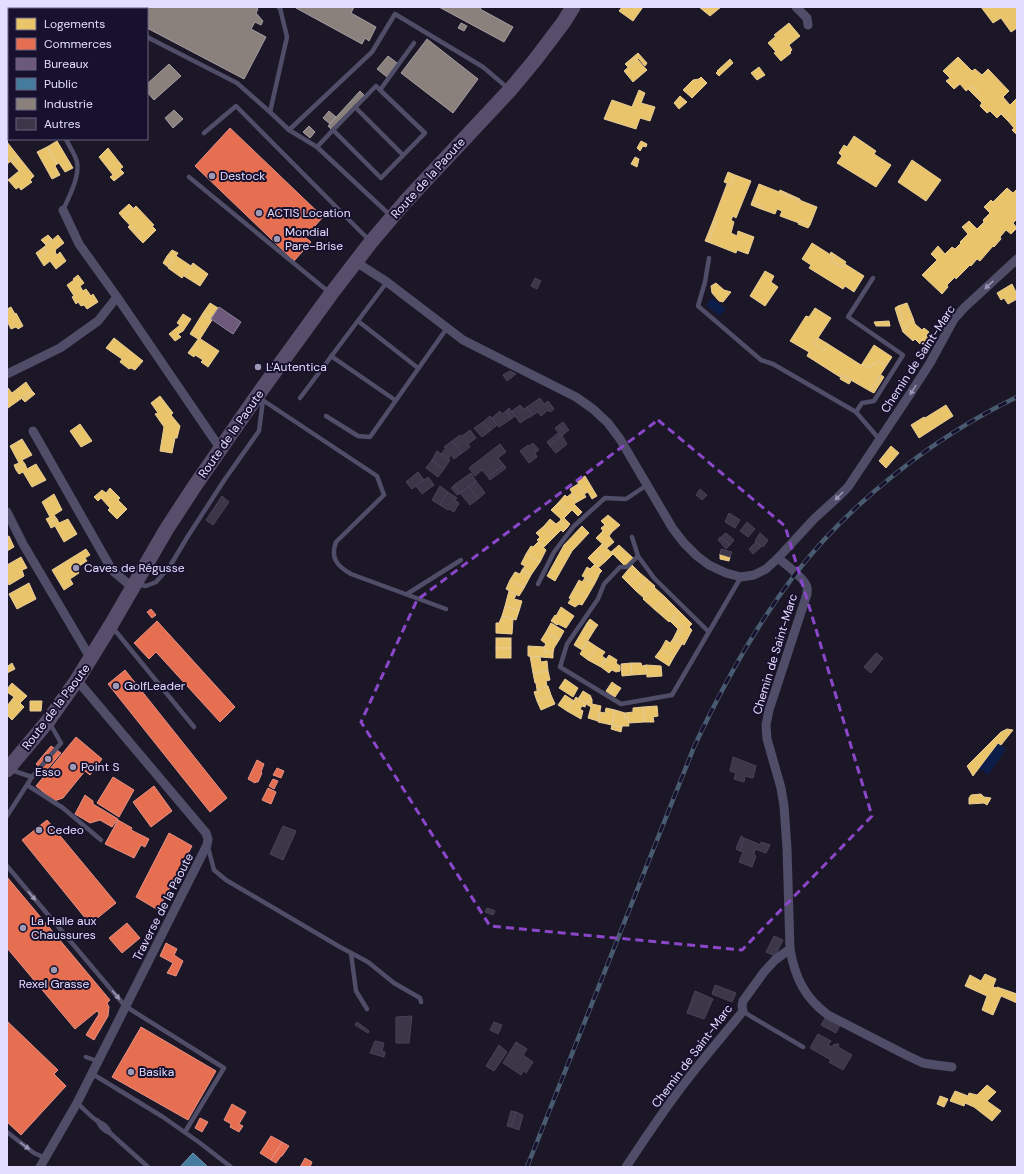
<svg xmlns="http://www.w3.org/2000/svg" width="1024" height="1174" viewBox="0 0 1024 1174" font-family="'DM Sans',sans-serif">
<rect width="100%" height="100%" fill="#1c1727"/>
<g fill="#0c1d4a">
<path d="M712,298L726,309L720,316L706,305Z"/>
<path d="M998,743L1006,749L988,775L979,768Z"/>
</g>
<g fill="#e9c46a" stroke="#e7cc97">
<path d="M34,7H63L62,9H39Z"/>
<path d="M622,7H643L633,21L619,11Z"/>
<path d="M699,7H721L710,16Z"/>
<path d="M981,7H1017V28L1011,32L1001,18L993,23Z"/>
<path d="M789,23L800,36L789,45L792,50L790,52L791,53L781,61L774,53L776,52L768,43L776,36L774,35Z"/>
<path d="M638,53L647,63L645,66L638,58L628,67L625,64Z"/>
<path d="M958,57L972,71L975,69L982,75L988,69L1009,91L1003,97L1010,105L1017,98V135L1012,130L1014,128L1008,121L1011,118L1004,111L997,118L990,111L987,113L980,106L982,103L975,96L979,93L972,86L966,91L960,84L954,89L946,81L950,78L943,71Z"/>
<path d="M637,59L647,70L633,82L624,71Z"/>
<path d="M730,59L733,63L719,76L716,73L718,71H717Z"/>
<path d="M759,67L765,75L757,80L751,73Z"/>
<path d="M701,77L707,83L692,98L683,90L693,80L699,79Z"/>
<path d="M972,86L979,93L975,96L968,89Z"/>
<path d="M639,90L645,93L641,103L655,107L650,121L640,118L636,129L604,119L612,100L632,107Z"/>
<path d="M680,96L687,102L679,109L674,103Z"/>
<path d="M1004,111L1011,118L1008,121L1001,114Z"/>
<path d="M854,136L876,151L874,154L891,165L876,187L837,163L842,156L839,153L844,145L847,147Z"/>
<path d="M57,141L73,168L65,172L59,163L57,164L47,147Z"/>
<path d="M641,141L647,144L646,147L643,146L640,151L637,148Z"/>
<path d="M7,142L18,156L7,164V160L9,159L7,156Z"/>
<path d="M47,147L57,164L55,166L60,175L52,179L37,152Z"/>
<path d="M108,148L123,167L120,169L124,173L114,181L110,177L113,175L99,157Z"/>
<path d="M18,156L34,176L30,180L32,182L21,190L19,187L16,189L8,180L19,171L11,162Z"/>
<path d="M635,157L639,159L637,167L631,164Z"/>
<path d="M912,160L941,180L926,201L898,182Z"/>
<path d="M728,172L735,175L731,185L724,182Z"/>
<path d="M735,175L751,181L736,218L733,216L731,220L734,222L731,233L737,236L738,231L754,237L748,254L737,250L736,253L708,242L716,222L713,221L727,184L731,185Z"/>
<path d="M759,184L817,207L810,225L800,221L799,223L780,216L782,211L777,209L775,214L761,209L763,206L752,202Z"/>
<path d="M1007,188L1013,193L1017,189V219L1013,223L1017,228L1011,234L1006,230L1000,237L1001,239L994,247L993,246L980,261L977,259L971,266L970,265L956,279L955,277L947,285L948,287L942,294L922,275L937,260L931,254L938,246L945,254L952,247L955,249L961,243L960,242L968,234L962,227L969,221L977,229L984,222L983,220L990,213L984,207L991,200L993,202Z"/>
<path d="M780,190L800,199V201L779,192Z"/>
<path d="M752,202L763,206L761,209L751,205Z"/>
<path d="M129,204L134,209L123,218L119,213Z"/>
<path d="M136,206L154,225L152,226L156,230L143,243L139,239L141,237L123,218Z"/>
<path d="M713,221L716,222L708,242L705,241Z"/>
<path d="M800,221L810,225L808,228L798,224Z"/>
<path d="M130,225L141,237L139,239L128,227Z"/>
<path d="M48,235L52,239L46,245L41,240Z"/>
<path d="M58,235L64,243L55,250L56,251L55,252L57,255L60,252L66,261L56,269L50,261L44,266L39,258L47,252L44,247Z"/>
<path d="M812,243L834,257L831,261L843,267L845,264L864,276L854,292L845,286L843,289L809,268L811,265L802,259Z"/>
<path d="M44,247L47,252L39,258L36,253Z"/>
<path d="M172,250L178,253L176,256L191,266L182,278L168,268L173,260L167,256Z"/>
<path d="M831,252L846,262L843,267L831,261L834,257L830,255Z"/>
<path d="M167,256L173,260L168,267L163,263Z"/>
<path d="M193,263L208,274L200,286L184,276Z"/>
<path d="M765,271L774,276L771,282L778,287L765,306L750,296Z"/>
<path d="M78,275L84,283L80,286L83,291L86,289L91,296L93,294L98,302L87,309L84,305L81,306L78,302L76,304L72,297L74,296L67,285L74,280L73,279Z"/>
<path d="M716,283L724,290L731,292L723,302L719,301L712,293L711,286Z"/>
<path d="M1012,284L1017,294V299L1008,304L1004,298L1001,300L997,293Z"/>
<path d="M210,303L218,308L211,319L203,313Z"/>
<path d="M907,303L913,318L903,332L899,321L903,320L898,306Z"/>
<path d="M898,306L903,320L899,321L895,308Z"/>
<path d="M11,307L15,314L16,313L23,326L18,329L16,327L11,329L7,321V309Z"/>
<path d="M815,308L831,318L814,344L824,351L828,344L861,365L862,364L870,368L873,363L875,365L878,361L886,366L870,391L842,375L840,377L807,356L809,352L790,341L806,316L809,317Z"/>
<path d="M203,313L212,320L200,339H198L190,334Z"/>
<path d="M183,314L191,319L183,331L178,334L181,337L175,341L169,334L180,325L177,323Z"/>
<path d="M913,318L915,324L922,330L924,328L929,332L920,344L915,339L913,341L903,332Z"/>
<path d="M889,321L890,326H876L874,322Z"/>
<path d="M926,336L931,339L925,346L920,342Z"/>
<path d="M114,338L143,361L135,370L131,368L129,369L120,362L122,359L106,348Z"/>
<path d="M199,338L219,351L208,367L201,362L203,360L195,355L194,357L188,353Z"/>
<path d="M818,338L828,344L824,351L814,344Z"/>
<path d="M874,345L892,357L886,366L878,361L875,365L873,363L870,368L862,364Z"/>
<path d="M842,375L851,381L849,384L840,379Z"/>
<path d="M881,375L884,377L874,393L870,391Z"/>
<path d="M26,382L32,391L8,408L7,407V389L8,388L12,393Z"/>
<path d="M32,391L35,394L25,402L22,399Z"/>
<path d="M160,396L173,413L171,415L180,426L177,438H175L172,453L160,451L164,427L155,414L158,413L151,403Z"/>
<path d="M946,405L953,416L919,438L911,425L924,417L925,418Z"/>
<path d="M80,424L92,441L81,447L70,431Z"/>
<path d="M22,439L32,455L22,460L25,464L16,470L14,465L19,463L10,446Z"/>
<path d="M891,446L899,453L886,468L879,461Z"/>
<path d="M25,464L27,469L36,464L46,480L32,487L23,472L19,474L16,470Z"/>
<path d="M585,476L597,496L592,499L588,492L584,494L577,481Z"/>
<path d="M578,484L586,497L577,502L570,489Z"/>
<path d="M110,488L120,498L118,500L127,509L117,519L108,510L110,508L101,498L98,501L94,497L102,490L106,493Z"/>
<path d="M572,493L577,502L574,504L582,512L578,516L572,510L569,513L558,503L565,495L567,497Z"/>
<path d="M54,494L62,510L54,515L57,519L49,524L46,519L50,517L42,502Z"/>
<path d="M558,503L569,513L564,518L570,524L567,528L560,521L561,519L551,510Z"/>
<path d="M608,515L620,525L612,532L601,521Z"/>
<path d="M57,519L59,523L68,519L77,534L64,542L55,526L51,528L49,524Z"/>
<path d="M550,519L556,524L560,521L567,528L563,532L561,530L554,537L544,526Z"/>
<path d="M605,525L612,532L609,536L614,542L607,548L596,538L603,531L601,528Z"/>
<path d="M544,526L554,537L544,547L537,540L540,537L536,533Z"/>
<path d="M582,526L589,533L572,551L555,581L547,576L564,545Z"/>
<path d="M9,536L14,547L7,551V537Z"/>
<path d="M538,542L546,550L540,562L526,554L531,546L533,547Z"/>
<path d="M602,544L613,554L606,561L595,551Z"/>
<path d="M619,545L633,558L625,566L611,552Z"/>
<path d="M86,549L90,555L85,558L87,561L76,568L79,573L70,579L73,584L64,590L52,570Z"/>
<path d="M595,551L606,561L598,568L588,558Z"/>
<path d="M526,554L540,562L531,575L522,570L525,566L521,564Z"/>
<path d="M720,554L730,557L729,561L720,559Z"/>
<path d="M21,557L27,568L22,570L24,576L9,585L7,581V565Z"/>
<path d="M595,564L602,571L599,574V575L595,583L582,576L587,567L590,569Z"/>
<path d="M632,565L640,573L629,584L622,577Z"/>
<path d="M522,570L531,575L524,588L510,580L515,572L520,574Z"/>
<path d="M640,573L647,579L636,591L629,584Z"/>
<path d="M585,578L595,583L587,597L574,589L579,580L582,582Z"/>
<path d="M647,579L655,586L644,598L636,591Z"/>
<path d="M510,580L524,588L519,596L506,589Z"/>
<path d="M29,583L36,599L17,609L9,594Z"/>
<path d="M654,587L665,597L654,609L643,599Z"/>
<path d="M574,589L587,597L582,605L579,604L575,607L568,603L571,599L569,598Z"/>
<path d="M509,591L516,595L514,599L522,601L519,611L505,606Z"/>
<path d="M665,597L672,604L661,615L654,609Z"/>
<path d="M672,604L679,611L669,622L661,615Z"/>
<path d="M505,606L519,611L516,620L502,616Z"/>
<path d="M561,607L574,616L566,628L558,624L557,625L551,621L555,615L556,616Z"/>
<path d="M679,611L692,624L689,627L692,630L684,645L676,640L683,628L672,619Z"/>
<path d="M502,616L513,619L512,634L496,633V623H499Z"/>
<path d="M590,619L598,625L595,629L587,623Z"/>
<path d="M672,619L683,628L676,640L673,639L678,629L670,621Z"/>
<path d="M551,623L564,631L559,640L546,632Z"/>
<path d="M587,623L595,629L582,650L574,645Z"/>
<path d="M546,632L559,640L554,648L553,653L544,652V647L546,644L541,640Z"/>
<rect x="496" y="638" width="15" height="10"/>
<path d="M673,639L682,644L674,657L661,649L666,640L670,643Z"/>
<path d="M588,641L597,647L588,660L580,654Z"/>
<path d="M528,646L544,647V652L553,653V658L528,656Z"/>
<path d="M597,647L605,652L602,656L606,659L601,667L588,660Z"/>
<rect x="496" y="648" width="15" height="10"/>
<path d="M661,649L674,657L669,666L655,657Z"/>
<path d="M609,655L617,660L616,663L620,666V671L616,672L612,670L609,673L601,667Z"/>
<path d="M530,656L540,657L541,662L547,661L548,671L533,673Z"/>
<path d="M12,663L15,669L7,673V669L8,666Z"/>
<path d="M631,663H641L642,666L646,665L647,674L632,675Z"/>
<path d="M631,663L632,675L622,676L621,664Z"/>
<path d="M646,665L661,666L662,676L647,677Z"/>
<path d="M548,671L550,680L546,681L547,686L537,690L536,683H535L533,673Z"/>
<path d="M565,679L578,688L573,697L559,688Z"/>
<path d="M612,682L616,685L610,694L606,691Z"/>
<path d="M12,683L27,696L20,703L24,707L12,720L7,715V706L14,697L7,692V689Z"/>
<path d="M616,685L621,688L615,697L610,694Z"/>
<path d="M548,686L551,695L537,701L534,692Z"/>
<path d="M583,691L591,696L586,704L578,699Z"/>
<path d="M551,695L555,704L541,710L537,701Z"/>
<path d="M565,695L574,701L567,711L558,705Z"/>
<path d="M576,697L586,704L585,707L582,706L580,709L583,711L581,719L567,711Z"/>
<path d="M591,697V698L592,699V704L601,706L598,721L588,718L591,707L586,704Z"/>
<path d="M30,701H42L41,711H30Z"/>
<path d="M657,706L658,716L653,717L654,722H644L643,707Z"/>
<path d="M643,707L644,722L629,723L628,718H624L625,713L633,712V708Z"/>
<path d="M606,708L615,710L612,725L598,722L600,712L605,713Z"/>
<path d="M615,710L625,713L624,718H628L629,726H622V727L612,725Z"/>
<path d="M612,725L622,727L621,732L611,729Z"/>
<path d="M1007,729L1013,730L1001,745L998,743L973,776L967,766L1001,732Z"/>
<path d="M981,794L984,797L991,798L987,805L984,803L969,804V798L971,795Z"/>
<path d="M985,974L996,979L993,987L997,988V987L1017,994V1003L1001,996L993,1015L982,1010L987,996L965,986L970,975L981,981Z"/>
<path d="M987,1085L996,1092L987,1101L1001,1111L992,1121L974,1107L965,1103L964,1106L950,1101L955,1091L968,1096L969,1093L977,1095Z"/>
<path d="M940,1096L948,1099L944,1107L937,1104Z"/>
</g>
<g fill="#e76f51" stroke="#e69085">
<path d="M230,128L323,217L305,237L311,242L294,261L195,166Z"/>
<path d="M151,609L156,615L152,618L147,612Z"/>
<path d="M157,621L235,707L220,722L156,652L149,659L134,643Z"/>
<path d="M125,670L227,798L210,812L108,684Z"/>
<path d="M76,737L102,759L90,775L85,771L63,798L54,801L36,786Z"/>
<path d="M51,746L61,753L45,772L36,764Z"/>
<path d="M257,760L264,764L261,772L262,773L258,782H256L255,783L248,779Z"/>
<path d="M277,768L284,771L281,778L273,775Z"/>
<path d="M113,777L134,790L119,817L97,803Z"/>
<path d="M273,779L278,781L274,789L269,786Z"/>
<path d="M154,786L172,811L151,827L133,802Z"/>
<path d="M268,788L276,792L271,804L262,800Z"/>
<path d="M85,795L93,801V804L118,819L112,827L100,820L90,823L75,814Z"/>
<path d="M47,820L116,903L90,924L22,840Z"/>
<path d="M118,820L132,828L131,830L149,839L145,847L141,845L134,858L105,844Z"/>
<path d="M169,833L192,846L158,910L136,897Z"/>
<path d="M7,877L110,1000L107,1003L109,1007L108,1016L94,1040L86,1035L99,1014L98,1012L97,1011L75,1029L7,948Z"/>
<path d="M127,923L140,938L122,953L109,938Z"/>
<path d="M166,943L177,949L174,955L183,961L176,976L167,973L173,963L160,956Z"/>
<path d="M7,1021L58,1070L54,1074L66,1086L21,1135L7,1122Z"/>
<path d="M141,1027L216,1071L188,1120L112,1077Z"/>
<path d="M232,1104L246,1112L239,1124L243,1126L239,1132L230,1127L231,1124L224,1120Z"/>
<path d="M200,1118L208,1122L202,1132L195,1128Z"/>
<path d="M271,1136L282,1142L271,1160L260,1153Z"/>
<path d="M282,1142L289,1146L282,1156H281L276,1163L271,1160Z"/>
<path d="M305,1158L312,1162L310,1167H300Z"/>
</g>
<path fill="#6d597a" stroke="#9081a2" d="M219,307L241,322L233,334L211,319Z"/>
<path fill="#457b9d" stroke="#7498ba" d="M193,1153L208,1167H180Z"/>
<g fill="#8a817c" stroke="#a59da3">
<path d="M140,7H255L258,9L256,13L263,21L261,25L255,22L251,29L266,37L244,79L147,28V9H139Z"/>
<path d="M297,7H354L351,13L376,27L369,41L365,38L362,44L296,8Z"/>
<path d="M439,7H482L480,9L513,27L504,42Z"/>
<path d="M461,23L467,26L464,31L458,28Z"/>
<path d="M427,39L478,79L453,113L401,73Z"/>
<path d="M388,56L397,63L387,77L377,69Z"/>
<path d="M169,64L181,76L154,100L147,92V84Z"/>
<path d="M360,91L364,95L332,130L328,126Z"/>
<path d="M174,110L183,119L173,128L165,118Z"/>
<path d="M329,111L336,117L330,124L323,118Z"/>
<path d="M309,126L315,132L310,138L303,132Z"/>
</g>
<g fill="#3b3648" stroke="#494259">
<path d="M535,278L541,281L537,289L531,286Z"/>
<path d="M510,371L516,374L507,381L503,375Z"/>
<path d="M540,398L544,404L548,401L554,409L550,412L548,410L541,416L538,412L533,415L527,407Z"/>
<path d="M520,405L524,409L527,407L533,415L529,418V417L520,423L512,411Z"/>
<path d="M509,408L515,416L511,419L506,411Z"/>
<path d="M500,411L502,414L506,411L511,419L499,427L492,418Z"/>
<path d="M490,416L497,425L490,431L483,422Z"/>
<path d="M483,422L490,431L482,437L474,428Z"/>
<path d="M563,422L569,430L565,433L559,425Z"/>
<path d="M559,425L565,433L562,436L567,444L556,453L549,445L561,436L555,428Z"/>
<path d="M470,430L476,438L468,444L470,447L462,453L452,441L460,435L462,436Z"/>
<path d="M558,433L561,436L549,445L547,442Z"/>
<path d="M452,441L462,453L454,459L451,455L448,459L441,454L446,448L444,447Z"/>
<path d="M533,443L539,450L535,453L537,457L529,463L520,451L528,445L529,446Z"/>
<path d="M500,444L506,452L498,458L504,465L488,477L482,470L475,476L469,468Z"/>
<path d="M437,451L450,460L444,469L432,460Z"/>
<path d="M432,460L444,469L438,477L426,468Z"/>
<path d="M504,465L506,468L490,480L488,477Z"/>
<path d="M418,472L424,480L412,489L406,482Z"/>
<path d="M471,473L476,481L460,493L454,485Z"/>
<path d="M428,477L434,485L422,494L416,486Z"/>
<path d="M476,481L485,493L478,499L469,487Z"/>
<path d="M454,485L460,493L457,495L451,488Z"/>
<path d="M440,486L448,492L440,505L432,500Z"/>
<path d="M469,487L478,499L470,505L460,493Z"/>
<path d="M700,489L707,495L702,500L696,495Z"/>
<path d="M448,492L457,498L455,500L459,503L454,512L449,509L448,510L440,505Z"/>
<path d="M222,496L229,502L213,525L206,520Z"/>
<path d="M729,513L740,520L735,528L725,522Z"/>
<path d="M747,522L755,529L748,537L740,531Z"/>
<path d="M726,533L734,540L730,545L721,537Z"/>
<path d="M760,533L768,540L763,547L755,541Z"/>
<path d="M720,537L730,545L726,549L718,540Z"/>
<path d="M756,542L761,547L753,554L749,549Z"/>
<path d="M721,549L732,552L730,557L720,554Z"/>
<path d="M876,653L883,658L871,673L864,667Z"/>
<path d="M733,757L756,766L753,778L745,776L744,782L734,779L736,773L730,771Z"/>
<path d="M283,826L296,831L283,860L270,854Z"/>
<path d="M741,836L744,838L740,851L736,849Z"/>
<path d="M744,838L761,845V842L770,845L766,853L755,849L754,855L756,856L752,867L739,862L743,852L740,851Z"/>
<path d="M487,908L495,911L493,915L485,912Z"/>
<path d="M774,936L783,940L775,956L766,952Z"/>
<path d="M715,985L736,993L732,1002L712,994Z"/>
<path d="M695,991L713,999L704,1019L687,1013Z"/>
<path d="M412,1016L409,1043H396V1017Z"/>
<path d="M826,1017L840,1025L836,1033L821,1025Z"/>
<path d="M357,1022L369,1031L368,1033L355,1025Z"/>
<path d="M494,1022L502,1025L498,1034L490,1030Z"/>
<path d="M818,1034L831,1041L828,1045L832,1047L834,1044L836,1045L837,1043L839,1045L838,1047L852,1055L843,1070L829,1062L831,1060L810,1048Z"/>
<path d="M375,1041L384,1043L382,1051L385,1052L384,1057L370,1053Z"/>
<path d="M516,1042L527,1049L523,1055L533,1062L526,1073L523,1071L521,1075L503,1063Z"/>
<path d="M499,1045L507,1052L494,1071L486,1066Z"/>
<path d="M511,1111L516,1112L511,1127L507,1126Z"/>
<path d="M516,1112L523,1115L519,1130L511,1127Z"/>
</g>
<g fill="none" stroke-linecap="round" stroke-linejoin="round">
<g stroke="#4f4d67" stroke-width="4.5">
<path d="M147,37L237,83L270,112L289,130L372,52L395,14L483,67L509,89"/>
<path d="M380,90L376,86L333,130L381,178L425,133L380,90L414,43"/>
<path d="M355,107L403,155"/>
<path d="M270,112L287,37L280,8L278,7"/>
<path d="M289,130L317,147"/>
<path d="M333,130L317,147L391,216"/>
<path d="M204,133L236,106L369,240"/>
<path d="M189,177L330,293"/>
<path d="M63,210C69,197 80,176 77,162C75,154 69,146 66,139"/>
<path d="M709,258L705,282L698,306L761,360L773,364L856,412L880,440"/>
<path d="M358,321L418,368"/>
<path d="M331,356L395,400"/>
<path d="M258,397L377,476L384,495L336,542C330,558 337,566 351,574L446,609"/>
<path d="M300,398L387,282"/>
<path d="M856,412L862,403L874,401L903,355L848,317L873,278"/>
<path d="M326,416L358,436L370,437L447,328"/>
<path d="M632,537L638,556"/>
<path d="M137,584L146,586L156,582L170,566L188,536L225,479L259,431L263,400"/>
<path d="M538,584L554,552L574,526L605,498L626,499L647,485"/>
<path d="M407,594L461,560"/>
<path d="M113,628L194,727"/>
<path d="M709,632L654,578L638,556L627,567H620L604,584L598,599L567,644L560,667L621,704L672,695L741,577"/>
<path d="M11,770L32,777L61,743L49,722"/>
<path d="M27,785L63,808L101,840"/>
<path d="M7,816L32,777"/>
<path d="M208,847L214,870L226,880L340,947L368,962L394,983L420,998L421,1002"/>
<path d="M7,866L125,1006L224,1068L185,1132"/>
<path d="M351,953L356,991L367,1009"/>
<path d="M743,1011L747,1014L803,1047"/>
<path d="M86,1057L97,1061"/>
<path d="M91,1073L163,1117L200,1143L231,1167"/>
<path d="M77,1103C83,1108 89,1115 96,1120C103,1124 107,1125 110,1133"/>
<path d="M97,1120C100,1126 103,1131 110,1133L148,1167"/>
<path d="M7,1132L34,1153L45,1158"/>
</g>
<g stroke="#4f4d67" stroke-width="9">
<path d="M796,7L807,18L808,25"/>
<path d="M63,210L79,244L117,297"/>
<path d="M356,262L387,282L463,340L576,397L593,409L608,423L620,439L673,529L684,543L697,556L709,565L726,573L741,577L754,575L766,569L778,558L814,519L837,498L848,487L910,394L930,363L954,319L965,307L1017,259"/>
<path d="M7,374L60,348L98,321L117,297L220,448"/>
<path d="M33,431L112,570L133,588"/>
<path d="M7,512L23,544L91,659"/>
<path d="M778,558C785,564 803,577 806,585C808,587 807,591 807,594L769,710L766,725L767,739L781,788L784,806L787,848L790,949C795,978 805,998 828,1015L908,1056L923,1063L936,1065L952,1067"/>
<path d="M40,1167L77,1103L207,845L208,839L206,833L77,680"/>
<path d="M626,1167C644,1140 661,1114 680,1089C700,1062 722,1037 743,1011L742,1006L743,1001L764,972L775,960L790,949"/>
</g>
<path stroke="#594d6c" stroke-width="15" d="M7,770L48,721L77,680L111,625L166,530L194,487L257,396L331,294L371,242L405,202L510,90L535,60L563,23L573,7"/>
<g stroke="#495b71" stroke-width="4.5">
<path id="rail" d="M527,1167L694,747C722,687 753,630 793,577C849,503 934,437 1017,397"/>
</g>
<use href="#rail" stroke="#18112d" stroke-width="3" stroke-dasharray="9" stroke-linecap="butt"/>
</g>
<defs><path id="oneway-solid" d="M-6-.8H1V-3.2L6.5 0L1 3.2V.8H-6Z"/></defs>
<g fill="#9995b3">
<use href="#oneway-solid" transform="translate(989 285) rotate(137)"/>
<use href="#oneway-solid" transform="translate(913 390) rotate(122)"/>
<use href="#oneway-solid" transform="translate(839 496) rotate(134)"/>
<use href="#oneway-solid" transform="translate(32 896) rotate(50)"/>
<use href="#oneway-solid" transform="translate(116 995) rotate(50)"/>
<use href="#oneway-solid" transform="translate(25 1146) rotate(36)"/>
</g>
<path fill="none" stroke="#8b47c9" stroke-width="3" stroke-dasharray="8 5" stroke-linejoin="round" d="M658,420L785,526L872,816L742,950L490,926L361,722L417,600Z"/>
<g fill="#9d98b3" stroke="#18112d" stroke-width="1.5">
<circle cx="212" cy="176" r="4"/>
<circle cx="259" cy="213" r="4"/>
<circle cx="277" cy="239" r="4"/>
<circle cx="258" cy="367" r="4"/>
<circle cx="76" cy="568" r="4"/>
<circle cx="116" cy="686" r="4"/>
<circle cx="48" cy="759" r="4"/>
<circle cx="73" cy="767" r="4"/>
<circle cx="39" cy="830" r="4"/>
<circle cx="23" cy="928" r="4"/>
<circle cx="54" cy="970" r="4"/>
<circle cx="131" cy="1072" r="4"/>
</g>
<g text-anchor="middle" stroke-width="4" stroke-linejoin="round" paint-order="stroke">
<g font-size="12" fill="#e3ddff" stroke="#18112d" text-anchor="start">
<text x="220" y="180">Destock</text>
<text x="267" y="217">ACTIS Location</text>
<text x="285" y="236">Mondial<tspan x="285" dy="14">Pare-Brise</tspan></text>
<text x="266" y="371">L'Autentica</text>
<text x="84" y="572">Caves de Régusse</text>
<text x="124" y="690">GolfLeader</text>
<text x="81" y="771">Point S</text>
<text x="48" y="776" text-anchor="middle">Esso</text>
<text x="47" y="834">Cedeo</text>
<text x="31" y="925">La Halle aux<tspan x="31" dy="14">Chaussures</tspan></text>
<text x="54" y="988" text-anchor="middle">Rexel Grasse</text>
<text x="139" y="1076">Basika</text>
</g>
<g font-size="12" fill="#e3ddff" stroke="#18112d">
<text transform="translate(428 178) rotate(-48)" y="4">Route de la Paoute</text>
<text transform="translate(918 359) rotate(-57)" y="4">Chemin de Saint-Marc</text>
<text transform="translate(231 434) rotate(-55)" y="4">Route de la Paoute</text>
<text transform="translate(775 654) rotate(-73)" y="4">Chemin de Saint-Marc</text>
<text transform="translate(56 707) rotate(-53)" y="4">Route de la Paoute</text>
<text transform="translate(163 907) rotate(-63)" y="4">Traverse de la Paoute</text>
<text transform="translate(692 1056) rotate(-53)" y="4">Chemin de Saint-Marc</text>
</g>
</g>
<rect width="1024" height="1174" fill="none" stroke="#e3ddff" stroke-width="16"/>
<rect x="8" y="8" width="140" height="132" fill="#18112d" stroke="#696381"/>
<rect x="16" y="18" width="20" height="12" fill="#e9c46a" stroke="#696381"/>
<text x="44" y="28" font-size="12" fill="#e3ddff">Logements</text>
<rect x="16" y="38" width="20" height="12" fill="#e76f51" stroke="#696381"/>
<text x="44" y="48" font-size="12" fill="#e3ddff">Commerces</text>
<rect x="16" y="58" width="20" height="12" fill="#6d597a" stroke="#696381"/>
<text x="44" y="68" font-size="12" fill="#e3ddff">Bureaux</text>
<rect x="16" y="78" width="20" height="12" fill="#457b9d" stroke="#696381"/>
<text x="44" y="88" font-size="12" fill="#e3ddff">Public</text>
<rect x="16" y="98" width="20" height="12" fill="#8a817c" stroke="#696381"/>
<text x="44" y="108" font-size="12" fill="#e3ddff">Industrie</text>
<rect x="16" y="118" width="20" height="12" fill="#3b3648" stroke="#696381"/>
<text x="44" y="128" font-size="12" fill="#e3ddff">Autres</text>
</svg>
